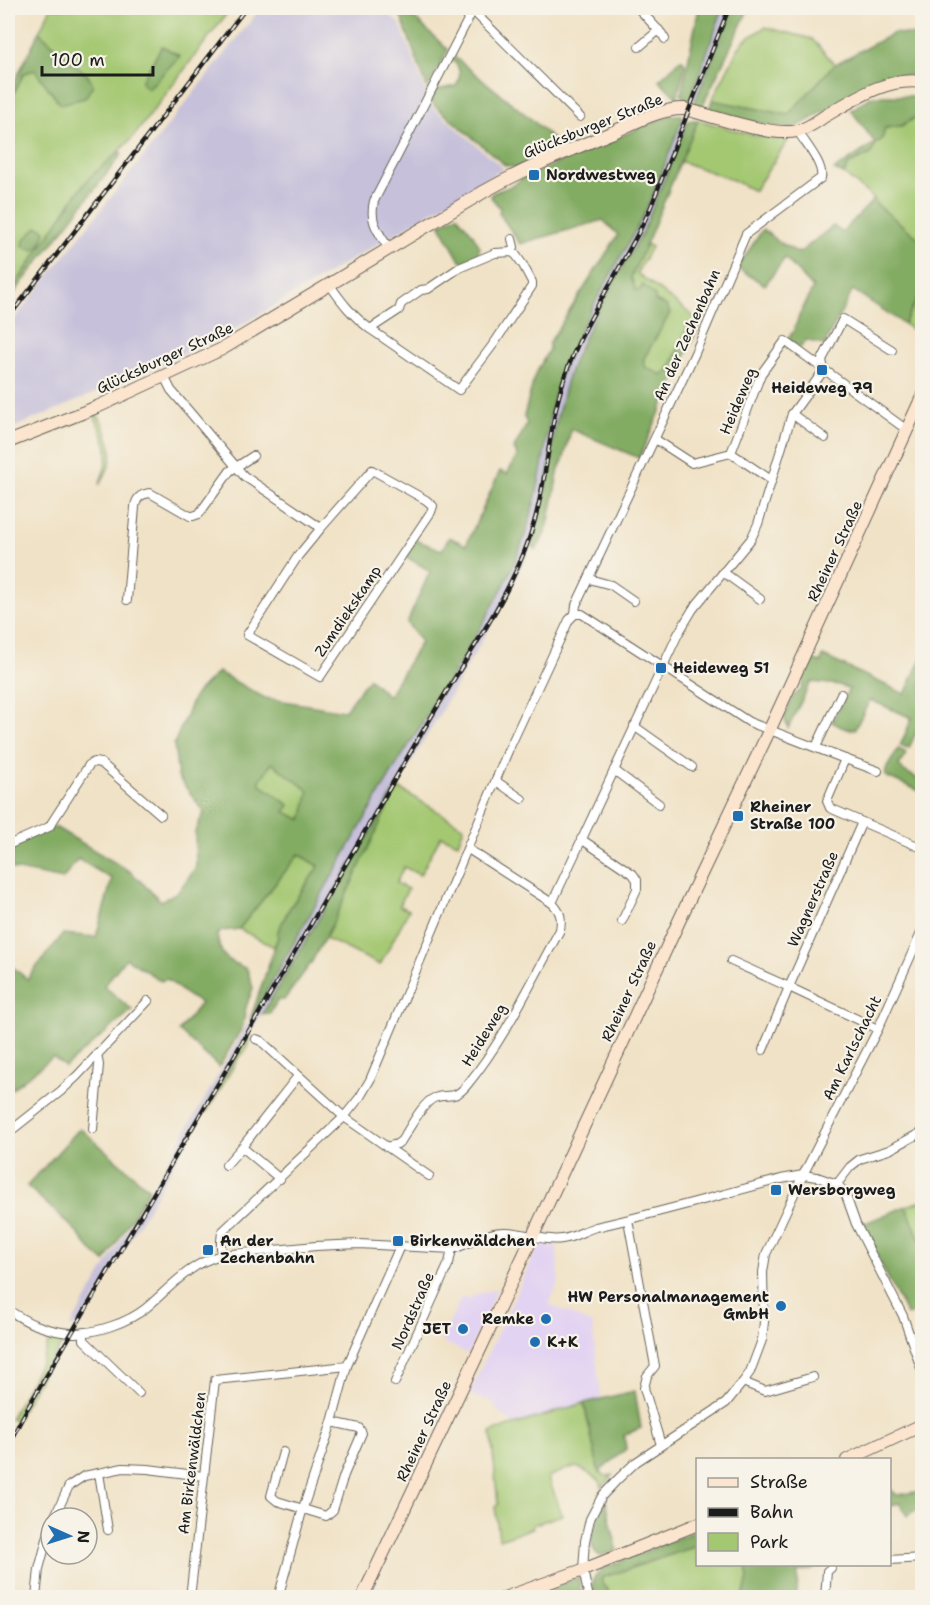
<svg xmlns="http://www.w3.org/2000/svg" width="930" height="1605" viewBox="0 0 930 1605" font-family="'Shantell Sans',sans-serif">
<rect width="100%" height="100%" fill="#f7f3e8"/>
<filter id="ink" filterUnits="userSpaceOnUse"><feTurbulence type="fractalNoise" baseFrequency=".0167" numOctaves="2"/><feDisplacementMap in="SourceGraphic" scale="12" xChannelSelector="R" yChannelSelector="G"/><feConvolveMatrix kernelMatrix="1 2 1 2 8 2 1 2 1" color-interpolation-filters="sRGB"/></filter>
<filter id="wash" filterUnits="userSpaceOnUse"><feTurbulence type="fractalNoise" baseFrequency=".008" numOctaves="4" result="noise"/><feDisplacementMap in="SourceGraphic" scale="24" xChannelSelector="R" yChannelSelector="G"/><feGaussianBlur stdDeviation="1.35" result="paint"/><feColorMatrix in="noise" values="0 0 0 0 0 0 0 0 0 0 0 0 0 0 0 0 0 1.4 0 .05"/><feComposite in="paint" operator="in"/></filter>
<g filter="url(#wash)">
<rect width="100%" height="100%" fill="#f0e2c6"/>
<g fill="#e3d3f2">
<path d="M544,1245L557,1246L559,1281L549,1304L592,1324L601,1398L514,1425L495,1408L494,1403L469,1394L537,1249L540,1246Z"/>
<path d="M497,1289L468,1354L441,1341L462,1296L470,1300L473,1295Z"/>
</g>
<g fill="#c6c0da">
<path d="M261,8H381L400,24L431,106L504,169L235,329L154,368L8,430V327Z"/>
<path d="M723,8H732L696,101L690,99Z"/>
<path d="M683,119L688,121L643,231L592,321L576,355L567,379L558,412L545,492L537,524L531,546L508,596L397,787L246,1039L80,1326L70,1327L205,1098L391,774L470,645L505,582L518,554L533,511L541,475L547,430L559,381L574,341L593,304L640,221Z"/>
</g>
<g fill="#a4c872" stroke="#607247" stroke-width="1.5">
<path d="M51,8H231L134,136C116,156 95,171 78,192L8,296V105L24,73L35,70L60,104L88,76L39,32Z"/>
<path d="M765,27L812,39L835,64L788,115L712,100L738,49L745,40Z"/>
<path d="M922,114V241L876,204L874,199L844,174L849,164L871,154L876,144L882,139L885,128L901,126Z"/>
<path d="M698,120C723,126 764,141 789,139L754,191L733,180L680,161Z"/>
<path d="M646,243L651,247L637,273L701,322L695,335L696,328L689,325L668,372L663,376L646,368L643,360L670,313L667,306L655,301L643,285L640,290L636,291L631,277Z"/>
<path d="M922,289V336L904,324Z"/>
<path d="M94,413C101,417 102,422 105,429C116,454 113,463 99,485C113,450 108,448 94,415L8,450V448Z"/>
<path d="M272,763L309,791L302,820L285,812L289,805L260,785V780Z"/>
<path d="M397,787L464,827L458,843L441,836L420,875L404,867L396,883L408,889L399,906L409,910L380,965L325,938Z"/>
<path d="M299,854L319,866L289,909L277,933L278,937L274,947L239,929Z"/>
<path d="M249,1038C249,1045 245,1053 239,1057L208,1110L206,1112L204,1111L245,1040Z"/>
<path d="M922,1201V1245L906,1206Z"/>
<path d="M51,1335L67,1337L45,1369L18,1417L14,1420L10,1419L42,1360Z"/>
<path d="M584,1403L599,1472L605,1476L613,1475L601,1489V1483L599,1480C570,1461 578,1466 548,1477L562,1515L532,1525L533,1528L499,1539L495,1506L498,1505L491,1432Z"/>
<path d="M697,1546L698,1564L746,1565L748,1578L743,1598L608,1597V1591L603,1585L601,1578Z"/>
</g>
<g fill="#83ac64" stroke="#506440" stroke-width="1.5" fill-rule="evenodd">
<path d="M392,8H404L448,50L427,88L400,14Z"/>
<path d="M699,8H723L689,103L681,95Z"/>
<path d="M732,8H749L702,107L694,104Z"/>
<path d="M39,32L88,76L93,85L85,98L60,104L35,70L24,73L8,105V95Z"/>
<path d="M894,33L922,36V77L906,75L890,77L870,85L795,128H779L708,112L712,100L788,115L835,64Z"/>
<path d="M162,46L180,56L148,89L141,82Z"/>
<path d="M452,55L530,118L564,149L517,168L505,165L434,105L431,98L436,90L456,86C462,76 460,67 452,60Z"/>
<path d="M681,59L684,62L685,65L677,98L659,80Z"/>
<path d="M874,96H922V114L901,126L885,128L882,139L876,144L871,154L849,164L844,174L834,170L875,143L851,110L871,97Z"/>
<path d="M671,115H682L683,117C670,152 657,187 641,220C614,273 580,321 560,378C548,410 547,444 540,477C533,513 522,550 505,583C471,649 429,711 391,774C343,856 297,938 250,1020L278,937L277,933L289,909L319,866L299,854L239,929L222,931L217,935C221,959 226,959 247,969L253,988L246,1007L243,1026L219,1067L179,1031L201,1003L188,996L167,979L161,981L126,958L104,986L132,1010L65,1067L53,1057L8,1092V963L27,979L63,934L96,937L112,879L78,859L63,879L8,868V847L35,834L55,827L131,872L161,901L179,891L196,867L195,832L204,812L178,777L174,744L194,696L218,672L265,698L344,711L369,678L388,696L421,642L407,623L430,571L405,556L415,540L442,550L449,537L466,545L500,471L507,474L517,456L514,448L527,424L524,416L535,375L549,349V343L618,235L603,220L520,244L499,213L500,208L491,197L492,193L514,185L522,178ZM272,763L309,791L302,820L285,812L289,805L260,784V780Z"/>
<path d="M694,120H698L648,240L631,277L636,291L640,290L643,285L655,296V301L667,306L670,313L643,360L646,368L663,375L668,372L689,325L694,326L696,328L695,335L639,458L571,429L564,458L559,469L548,525L541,542L536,550L531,546L545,492L556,422L567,379L576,355L592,321L643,231L688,121Z"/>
<path d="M120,151L122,154L8,301V296L78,192L90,177Z"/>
<path d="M874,199L876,204L922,241V289L904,324L853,290L824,345L806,340L800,348L788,339L794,330L799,316L813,288L785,258L765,285L737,268L763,229L780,243L799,253L833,226L842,232Z"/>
<path d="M457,215L472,233L480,247L477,256L464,263L460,261L440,225Z"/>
<path d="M37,227H41L45,232L41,244L35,250L26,248L23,246L24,240Z"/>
<path d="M823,656L905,694L922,656V721L921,722L909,748L900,746L912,718L870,700L855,729C848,732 838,725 832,722L849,689L839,685L811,682L788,728L784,717L794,695L801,690L804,682L801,677L811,659L821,662Z"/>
<path d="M898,749L905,752L906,754L899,765L904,771L922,781V792L885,776L886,769Z"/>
<path d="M397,787L333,923L311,963L284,1000H278L269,1014H262Z"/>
<path d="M80,1128L149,1189L105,1262L91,1250L73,1228L27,1186Z"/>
<path d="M906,1206L922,1245V1311L907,1315L861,1225Z"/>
<path d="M635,1391L641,1428L624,1435L626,1449L599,1472L584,1403Z"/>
<path d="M890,1489L897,1495L922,1491V1506L907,1516L899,1503L890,1506Z"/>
<path d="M606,1501L617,1550L600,1556C581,1545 599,1516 606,1501Z"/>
<path d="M697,1530V1546L601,1578L603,1585L608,1591V1597H594C591,1581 591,1579 604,1568Z"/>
<path d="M746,1565H832L798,1572L797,1597L743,1598L748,1578Z"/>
<path d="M578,1578L582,1597L521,1598Z"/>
</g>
</g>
<g filter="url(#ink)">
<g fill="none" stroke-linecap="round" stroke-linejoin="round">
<g stroke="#666158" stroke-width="10">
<g id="street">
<path d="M470,8L580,117"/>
<path d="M638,8L662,34L665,39"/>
<path d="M639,47L659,30"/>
<path d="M389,249C378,231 369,222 374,201L474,8"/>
<path d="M512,252L514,247L512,239"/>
<path d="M330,285C343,304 352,315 370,329L459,390L495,342L532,286V282L523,265L516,255L512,252L495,253L459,268L428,289L421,290L401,304L399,310L370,329"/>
<path d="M164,376L171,390L244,476L321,528L298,556L247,635L320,677L431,512L433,506L426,500L372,470L321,528"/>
<path d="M792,414L825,438"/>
<path d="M655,439L692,463L731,453L761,374L785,341L907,430"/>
<path d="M731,453L771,480"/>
<path d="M723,572L760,599"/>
<path d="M589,579L611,585L634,601"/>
<path d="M127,600L135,507C136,498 141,494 150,493L190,516H193L199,514L230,471L253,456"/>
<path d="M575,614L576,605L695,353L746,234L821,178C824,164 805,144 798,131"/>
<path d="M634,726L692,767"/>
<path d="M816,747L841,694"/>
<path d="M845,759L878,771"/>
<path d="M614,770L659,804"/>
<path d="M496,781L522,799"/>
<path d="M581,839L633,874L637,880V889L622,921"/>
<path d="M8,845L49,827L89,765L94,762L101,763L161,815"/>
<path d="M552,903L678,634L693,609L751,539L758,524L792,414L824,370L822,360L843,319L892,350"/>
<path d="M731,961L789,987L862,822"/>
<path d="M256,1039L261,1041L344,1117L429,1176"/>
<path d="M763,1050L789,987L878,1029"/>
<path d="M93,1129L99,1065L97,1054"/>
<path d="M8,1133L61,1091L77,1076L148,1001"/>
<path d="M242,1147L298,1076"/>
<path d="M386,1147L397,1144L401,1141C409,1130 422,1103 434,1098C449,1092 453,1102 467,1085C505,1039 531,982 560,930C562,918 561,912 552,903L468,849"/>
<path d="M226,1165L242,1147L280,1179"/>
<path d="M837,1184L850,1167L860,1159L889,1150L922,1132"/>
<path d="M628,1220L655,1366L647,1376L644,1388L661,1445"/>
<path d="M221,1255V1241L222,1232L344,1117L360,1097L370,1080L508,751L569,620L575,614H582L749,722L845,759L827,801L830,808L922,848"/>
<path d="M8,1310C17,1315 26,1322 36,1325C47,1329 61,1333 72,1333C95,1334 129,1322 146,1308C171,1287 189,1264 221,1255L316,1246L359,1244L452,1249C469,1245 485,1232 503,1232C523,1231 542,1242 562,1239C574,1238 584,1230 596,1227C658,1213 720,1195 781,1179L803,1175L817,1177L837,1184L845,1193L856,1224L903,1316L922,1371"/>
<path d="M84,1332V1340L139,1393"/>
<path d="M395,1382L449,1263L452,1249"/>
<path d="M743,1382L765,1391L813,1377"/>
<path d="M283,1452L271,1496L277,1501L326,1516L333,1510L344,1475L362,1433L359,1428L332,1422"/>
<path d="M99,1473L108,1530"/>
<path d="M54,1518L69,1486L84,1476L123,1468L148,1469L203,1476"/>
<path d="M890,1560L922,1558"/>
<path d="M36,1598L39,1569L51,1524"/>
<path d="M190,1598L215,1380L347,1366L400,1246"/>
<path d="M278,1598L303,1508L332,1422L347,1366"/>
<path d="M589,1598L583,1570L585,1541L590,1519L602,1496L618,1479L636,1462L726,1403L743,1382L750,1372L762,1340L764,1322L763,1272L766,1254L803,1175L878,1029L922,931"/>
<path d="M825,1598L827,1571L831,1568"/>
</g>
</g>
<g stroke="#666158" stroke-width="14">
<g id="secondary">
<path d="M8,442L97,407L222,349L485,191C526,168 568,151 611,133C634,123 660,108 685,109C713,116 771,137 797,131C807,129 816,122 825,116C855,99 886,77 922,82"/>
<path d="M847,1460L922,1425"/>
<path d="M362,1598L483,1343L693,891L770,729L922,397"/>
<path d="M504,1598L583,1570L698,1524"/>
</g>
</g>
<use href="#street" stroke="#fff" stroke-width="8"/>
<use href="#secondary" stroke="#fce5cf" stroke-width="12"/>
<g stroke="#1c1c1c" stroke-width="4.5">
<g id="rail">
<path d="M8,318L246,8"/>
<path d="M8,1445L27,1409C139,1221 248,1032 358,843C388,791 417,740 448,689C470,653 495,616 513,577C521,561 528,544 533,526C548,478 548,427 564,379C584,318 624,267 650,209L729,8"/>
</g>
</g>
<use href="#rail" stroke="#f7f3e8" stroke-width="2" stroke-dasharray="7" stroke-linecap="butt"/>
</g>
</g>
<g fill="#1f6fb2" stroke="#f7f3e8" stroke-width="2">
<rect x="528" y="169" width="12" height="12" rx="3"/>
<rect x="816" y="364" width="12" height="12" rx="3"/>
<rect x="655" y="662" width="12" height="12" rx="3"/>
<rect x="732" y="810" width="12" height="12" rx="3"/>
<rect x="770" y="1184" width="12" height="12" rx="3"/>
<rect x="392" y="1235" width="12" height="12" rx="3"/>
<rect x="202" y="1244" width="12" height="12" rx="3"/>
<circle cx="781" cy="1306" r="6"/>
<circle cx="546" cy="1319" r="6"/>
<circle cx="463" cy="1329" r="6"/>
<circle cx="535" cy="1342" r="6"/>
</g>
<g text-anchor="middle" stroke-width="4.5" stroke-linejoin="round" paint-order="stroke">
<g font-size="15" fill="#1c1c1c" stroke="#f7f3e8">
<text transform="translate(593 126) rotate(-22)" y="5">Glücksburger Straße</text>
<text transform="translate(687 335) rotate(-66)" y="5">An der Zechenbahn</text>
<text transform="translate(165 358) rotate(-25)" y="5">Glücksburger Straße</text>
<text transform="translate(738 401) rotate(-67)" y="5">Heideweg</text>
<text transform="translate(835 551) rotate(-65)" y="5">Rheiner Straße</text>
<text transform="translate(348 611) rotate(-56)" y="5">Zumdiekskamp</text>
<text transform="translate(813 899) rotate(-66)" y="5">Wagnerstraße</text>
<text transform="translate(629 991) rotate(-65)" y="5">Rheiner Straße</text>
<text transform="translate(484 1035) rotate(-58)" y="5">Heideweg</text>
<text transform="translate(852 1048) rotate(-64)" y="5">Am Karlschacht</text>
<text transform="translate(413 1311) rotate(-66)" y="5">Nordstraße</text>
<text transform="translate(424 1431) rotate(-65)" y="5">Rheiner Straße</text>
<text transform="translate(192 1463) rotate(-83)" y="5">Am Birkenwäldchen</text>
</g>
<g font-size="15" font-weight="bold" fill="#1c1c1c" stroke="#f7f3e8" text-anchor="start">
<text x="546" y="180">Nordwestweg</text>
<text x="822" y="393" text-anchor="middle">Heideweg 79</text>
<text x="673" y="673">Heideweg 51</text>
<text x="750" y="812">Rheiner<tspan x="750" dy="17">Straße 100</tspan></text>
<text x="788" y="1195">Wersborgweg</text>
<text x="220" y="1246">An der<tspan x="220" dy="17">Zechenbahn</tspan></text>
<text x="410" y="1246">Birkenwäldchen</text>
<text x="769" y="1302" text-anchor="end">HW Personalmanagement<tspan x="769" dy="17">GmbH</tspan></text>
<text x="534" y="1324" text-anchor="end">Remke</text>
<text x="451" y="1334" text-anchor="end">JET</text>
<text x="547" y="1347">K+K</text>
</g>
</g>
<rect width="930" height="1605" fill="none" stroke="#f7f3e8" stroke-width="30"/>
<rect x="696" y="1458" width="195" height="108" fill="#f7f3e8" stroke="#9f9d96" stroke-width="1.5"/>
<rect x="708" y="1478" width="30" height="9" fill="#fce5cf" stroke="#9f9d96" stroke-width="1.5"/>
<text x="750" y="1488" font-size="18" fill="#1c1c1c">Straße</text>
<rect x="708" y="1508" width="30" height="9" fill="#1c1c1c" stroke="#9f9d96" stroke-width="1.5"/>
<text x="750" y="1518" font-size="18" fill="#1c1c1c">Bahn</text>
<rect x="708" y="1533" width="30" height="18" fill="#a4c872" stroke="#9f9d96" stroke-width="1.5"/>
<text x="750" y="1548" font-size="18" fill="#1c1c1c">Park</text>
<g transform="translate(69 1536) rotate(93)"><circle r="28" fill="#f7f3e8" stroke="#9f9d96" stroke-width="1.5"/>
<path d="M0-4.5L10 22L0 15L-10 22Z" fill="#1f6fb2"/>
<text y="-9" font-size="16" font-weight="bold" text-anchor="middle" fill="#1c1c1c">N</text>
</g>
<path d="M42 66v9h111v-9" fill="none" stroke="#1c1c1c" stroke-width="3"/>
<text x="51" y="66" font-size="18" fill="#1c1c1c" stroke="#f7f3e8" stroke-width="4.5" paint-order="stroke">100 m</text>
</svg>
